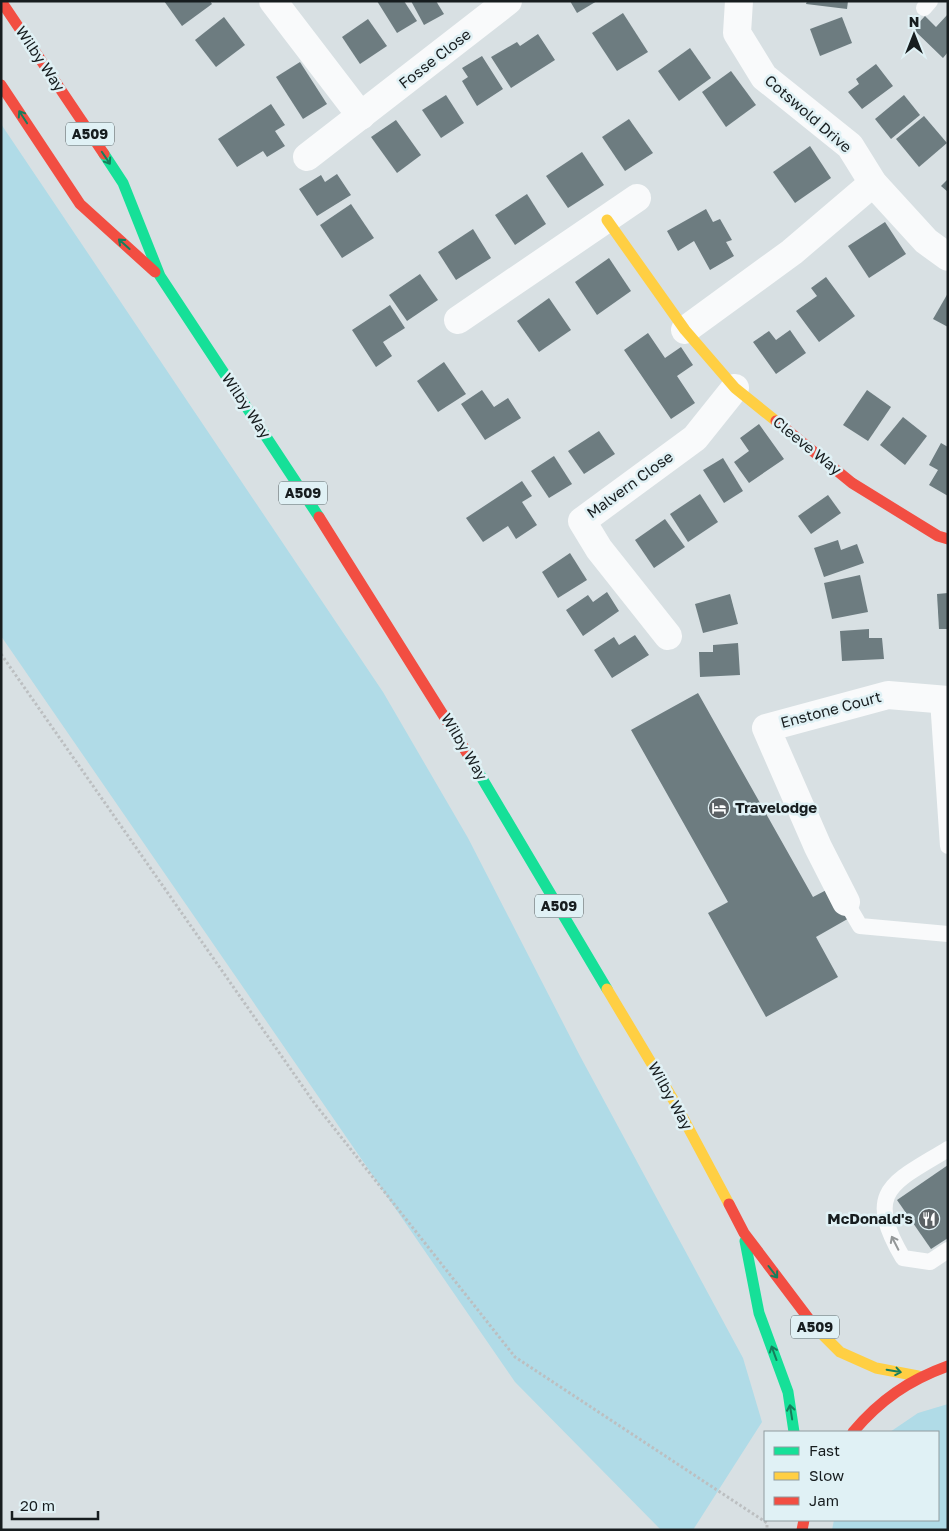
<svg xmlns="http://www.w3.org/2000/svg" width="949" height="1531" viewBox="0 0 949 1531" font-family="'Golos Text',sans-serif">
<rect width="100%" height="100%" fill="#d8e0e3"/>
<g fill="#b0dbe7">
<path d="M1,124L383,692L468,838L580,1056L743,1358L762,1422L693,1530H661L515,1382L1,636Z"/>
<path d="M948,1404V1530H832L834,1520H938V1432H890L918,1413Z"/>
</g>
<g fill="#6d7c80">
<path d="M164,1H210L212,4L182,26Z"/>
<path d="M377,1H404L417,21L397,33Z"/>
<path d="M411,1H436L444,14L424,25Z"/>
<path d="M570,1H597L577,13Z"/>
<path d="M807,1H848L847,9L806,4Z"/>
<path d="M623,13L648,52L617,71L592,33Z"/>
<path d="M948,14V52L943,58L913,29L925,16L936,27Z"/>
<path d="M224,17L245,45L216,67L195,40Z"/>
<path d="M842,17L852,43L820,56L810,29Z"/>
<path d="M368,19L387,46L360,64L342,37Z"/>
<path d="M538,34L555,60L511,88L491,57L517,42L520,46Z"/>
<path d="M690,48L711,78L679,101L658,71Z"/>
<path d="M482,56L503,89L477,106L462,81L468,77L462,68Z"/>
<path d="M300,62L327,104L303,119L276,77Z"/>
<path d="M876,64L893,86L862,109L848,92L859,84L856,79Z"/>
<path d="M731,71L756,105L726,127L702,92Z"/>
<path d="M446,95L464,123L441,138L422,110Z"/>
<path d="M904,95L920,115L891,139L875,119Z"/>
<path d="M271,104L285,125L275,131L285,146L267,157L263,151L237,167L218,139Z"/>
<path d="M924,116L947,143L919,167L896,139Z"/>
<path d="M629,119L653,153L625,171L602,137Z"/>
<path d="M396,120L421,155L397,173L371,137Z"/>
<path d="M810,146L831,178L795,203L773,172Z"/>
<path d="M582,152L604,185L568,208L546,176Z"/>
<path d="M337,174L351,195L317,216L299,189L321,175L325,182Z"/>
<path d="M948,179V192L941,186Z"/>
<path d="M527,194L546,224L515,245L495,215Z"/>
<path d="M351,204L374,238L342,258L320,225Z"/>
<path d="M706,209L713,222L720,219L732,240L726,242L734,256L710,270L694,241L678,251L667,231Z"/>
<path d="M885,222L906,254L869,278L848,246Z"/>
<path d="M473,229L491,258L456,280L438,252Z"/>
<path d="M609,258L631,291L597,315L575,282Z"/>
<path d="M420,274L438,300L407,321L389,295Z"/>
<path d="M826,277L855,316L819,342L796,311L817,296L811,288Z"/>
<path d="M948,293V327L933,319Z"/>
<path d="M549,298L571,330L539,352L517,321Z"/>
<path d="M390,305L405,328L383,342L392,356L376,367L352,330Z"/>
<path d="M790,330L806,353L776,374L753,342L769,331L776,340Z"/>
<path d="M648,333L665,358L681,347L693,365L677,376L695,403L671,419L624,350Z"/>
<path d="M444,362L466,394L438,412L417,381Z"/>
<path d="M482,390L494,407L508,398L521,418L485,440L461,404Z"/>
<path d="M867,390L891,407L868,441L843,425Z"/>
<path d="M903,417L927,436L905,465L880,445Z"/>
<path d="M759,424L784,459L749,483L734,462L749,451L740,438Z"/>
<path d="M599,431L615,454L584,474L568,451Z"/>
<path d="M941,443L948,447V496L929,485L938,470L929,465Z"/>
<path d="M554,456L572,484L549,498L531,471Z"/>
<path d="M723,458L743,491L724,503L703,470Z"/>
<path d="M522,481L532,496L522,502L537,525L516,539L508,526L483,542L466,518Z"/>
<path d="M700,494L718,522L688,542L670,514Z"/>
<path d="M828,495L841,513L811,534L798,516Z"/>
<path d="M665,519L685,547L654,568L635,540Z"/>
<path d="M838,540L841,550L857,544L864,563L824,577L814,548Z"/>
<path d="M570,553L587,580L558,598L542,572Z"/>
<path d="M860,575L868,612L832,619L824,583Z"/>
<path d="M607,592L619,611L583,636L566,610L588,595L593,602Z"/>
<path d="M948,593V629H939L937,594Z"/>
<path d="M730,594L738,624L703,633L695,604Z"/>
<path d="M869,629V638H882L884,659L842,661L840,631Z"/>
<path d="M635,635L649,655L612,678L594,650L614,637L619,645Z"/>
<path d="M738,643L740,675L700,677L699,652H713V645Z"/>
<path d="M698,693L813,897L834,886L851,917L816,937L838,977L766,1017L708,913L728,902L631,730Z"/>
<path d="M948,1165V1238L931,1249L897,1200Z"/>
</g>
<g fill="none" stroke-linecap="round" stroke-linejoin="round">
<path stroke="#bcbfc1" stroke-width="3" stroke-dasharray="2.5 2.5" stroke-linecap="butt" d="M1,654L315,1104L515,1357L767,1523V1530"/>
<g stroke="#f9fafb" stroke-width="16">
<path d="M924,8L930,1"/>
<path d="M938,700L948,846"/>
<path d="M846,902L860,926L948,934"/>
<path d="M948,1149C893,1183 863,1190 903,1258L930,1262L948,1250"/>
</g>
<g stroke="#f9fafb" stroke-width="28">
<path d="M273,1L361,116"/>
<path d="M739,1L737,33L764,77L850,146L873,183L926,241L948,257"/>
<path d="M307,157L508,1"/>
<path d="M458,320L637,198"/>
<path d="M685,330L792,252L873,183"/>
<path d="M668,636L599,549L582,521L695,438L735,388"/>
<path d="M846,902L818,847L766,728L888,695L948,700"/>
</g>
<g stroke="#16e098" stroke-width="11">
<path d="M104,154L123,183L160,276L319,517"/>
<path d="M467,753L607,989"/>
<path d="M745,1241L759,1313L788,1392L794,1432"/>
</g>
<g stroke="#ffcf43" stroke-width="11">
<path d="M607,220L685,330L735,388L776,421"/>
<path d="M607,989L674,1101L729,1204"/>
<path d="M815,1327L840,1352L876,1368L918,1376"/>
</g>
<g stroke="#f24e42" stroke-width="11">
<path d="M1,1L104,154"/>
<path d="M1,85L80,204L155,272"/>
<path d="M776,421L852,483L938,536L948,539"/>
<path d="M319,517L467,753"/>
<path d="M729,1204L744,1233L815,1327"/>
<path d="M853,1432C880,1400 909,1380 948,1366"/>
<path d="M802,1530L804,1520"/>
</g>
</g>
<defs><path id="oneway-shaft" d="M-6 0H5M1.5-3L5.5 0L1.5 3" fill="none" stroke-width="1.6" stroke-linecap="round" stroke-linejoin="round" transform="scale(1.25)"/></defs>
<g stroke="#167e5c">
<use href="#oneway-shaft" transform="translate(23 117) rotate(-123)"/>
<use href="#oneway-shaft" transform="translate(106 158) rotate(56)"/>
<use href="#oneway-shaft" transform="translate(124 244) rotate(-138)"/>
<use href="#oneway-shaft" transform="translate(773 1272) rotate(53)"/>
<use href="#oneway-shaft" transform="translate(774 1353) rotate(-110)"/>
<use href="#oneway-shaft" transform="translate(894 1371) rotate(10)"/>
<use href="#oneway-shaft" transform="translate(791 1412) rotate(-99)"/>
</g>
<use stroke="#939798" href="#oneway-shaft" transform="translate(895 1243) rotate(-117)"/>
<defs>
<g id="hotel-disc" transform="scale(1.125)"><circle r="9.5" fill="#5b6164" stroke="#e0f1f5"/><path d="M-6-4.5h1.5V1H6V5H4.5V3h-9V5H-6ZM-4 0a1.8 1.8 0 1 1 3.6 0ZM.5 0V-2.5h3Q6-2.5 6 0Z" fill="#fff"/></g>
<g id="restaurant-disc" transform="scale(1.125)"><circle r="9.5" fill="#5b6164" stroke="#e0f1f5"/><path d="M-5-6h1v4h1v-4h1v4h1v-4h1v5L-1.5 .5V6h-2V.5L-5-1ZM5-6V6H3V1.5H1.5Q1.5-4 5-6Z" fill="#fff"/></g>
</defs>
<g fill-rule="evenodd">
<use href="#hotel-disc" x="719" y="808"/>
<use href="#restaurant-disc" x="929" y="1219"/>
</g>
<g text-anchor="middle" stroke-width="5" stroke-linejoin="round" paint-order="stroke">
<g fill="#e0f1f5" stroke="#535d5f" stroke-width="1">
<rect x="66" y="122.5" width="48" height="23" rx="4"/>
<rect x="279" y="481.5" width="48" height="23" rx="4"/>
<rect x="535" y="894.5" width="48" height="23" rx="4"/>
<rect x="791" y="1315.5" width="48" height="23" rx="4"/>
</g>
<g font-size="14" font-weight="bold" fill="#171d1f">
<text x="90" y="139">A509</text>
<text x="303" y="498">A509</text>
<text x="559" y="911">A509</text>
<text x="815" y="1332">A509</text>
</g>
<g font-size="15" fill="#171d1f" stroke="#e0f1f5">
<text transform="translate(40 59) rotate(56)" y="5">Wilby Way</text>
<text transform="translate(435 59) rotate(-38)" y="5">Fosse Close</text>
<text transform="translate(808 114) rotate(41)" y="5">Cotswold Drive</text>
<text transform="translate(246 406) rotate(56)" y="5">Wilby Way</text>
<text transform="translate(807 446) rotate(39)" y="5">Cleeve Way</text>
<text transform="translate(630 485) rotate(-36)" y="5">Malvern Close</text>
<text transform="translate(831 710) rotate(-15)" y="5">Enstone Court</text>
<text transform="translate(464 747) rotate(59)" y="5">Wilby Way</text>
<text transform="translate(670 1096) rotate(61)" y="5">Wilby Way</text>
</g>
<g font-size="15" font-weight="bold" fill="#171d1f" stroke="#e0f1f5" text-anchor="start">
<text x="735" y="813">Travelodge</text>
<text x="913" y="1224" text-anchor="end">McDonald's</text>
</g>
</g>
<rect width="949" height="1531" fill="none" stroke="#171d1f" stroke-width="5"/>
<rect x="764" y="1431" width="175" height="90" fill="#e0f1f5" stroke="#909c9f"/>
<rect x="774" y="1447" width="25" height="8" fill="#16e098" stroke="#909c9f"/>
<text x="809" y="1456" font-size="15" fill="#171d1f">Fast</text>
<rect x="774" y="1472" width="25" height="8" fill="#ffcf43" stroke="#909c9f"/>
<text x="809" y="1481" font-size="15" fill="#171d1f">Slow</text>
<rect x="774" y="1497" width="25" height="8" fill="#f24e42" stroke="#909c9f"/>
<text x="809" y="1506" font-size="15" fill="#171d1f">Jam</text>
<g transform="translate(914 35)" stroke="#e0f1f5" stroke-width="4" paint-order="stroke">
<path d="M0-4L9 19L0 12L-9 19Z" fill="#171d1f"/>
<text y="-8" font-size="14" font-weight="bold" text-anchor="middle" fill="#171d1f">N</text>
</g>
<path d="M12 1511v8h86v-8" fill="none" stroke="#171d1f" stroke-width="2.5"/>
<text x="20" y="1511" font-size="15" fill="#171d1f" stroke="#e0f1f5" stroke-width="4" paint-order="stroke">20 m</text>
</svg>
